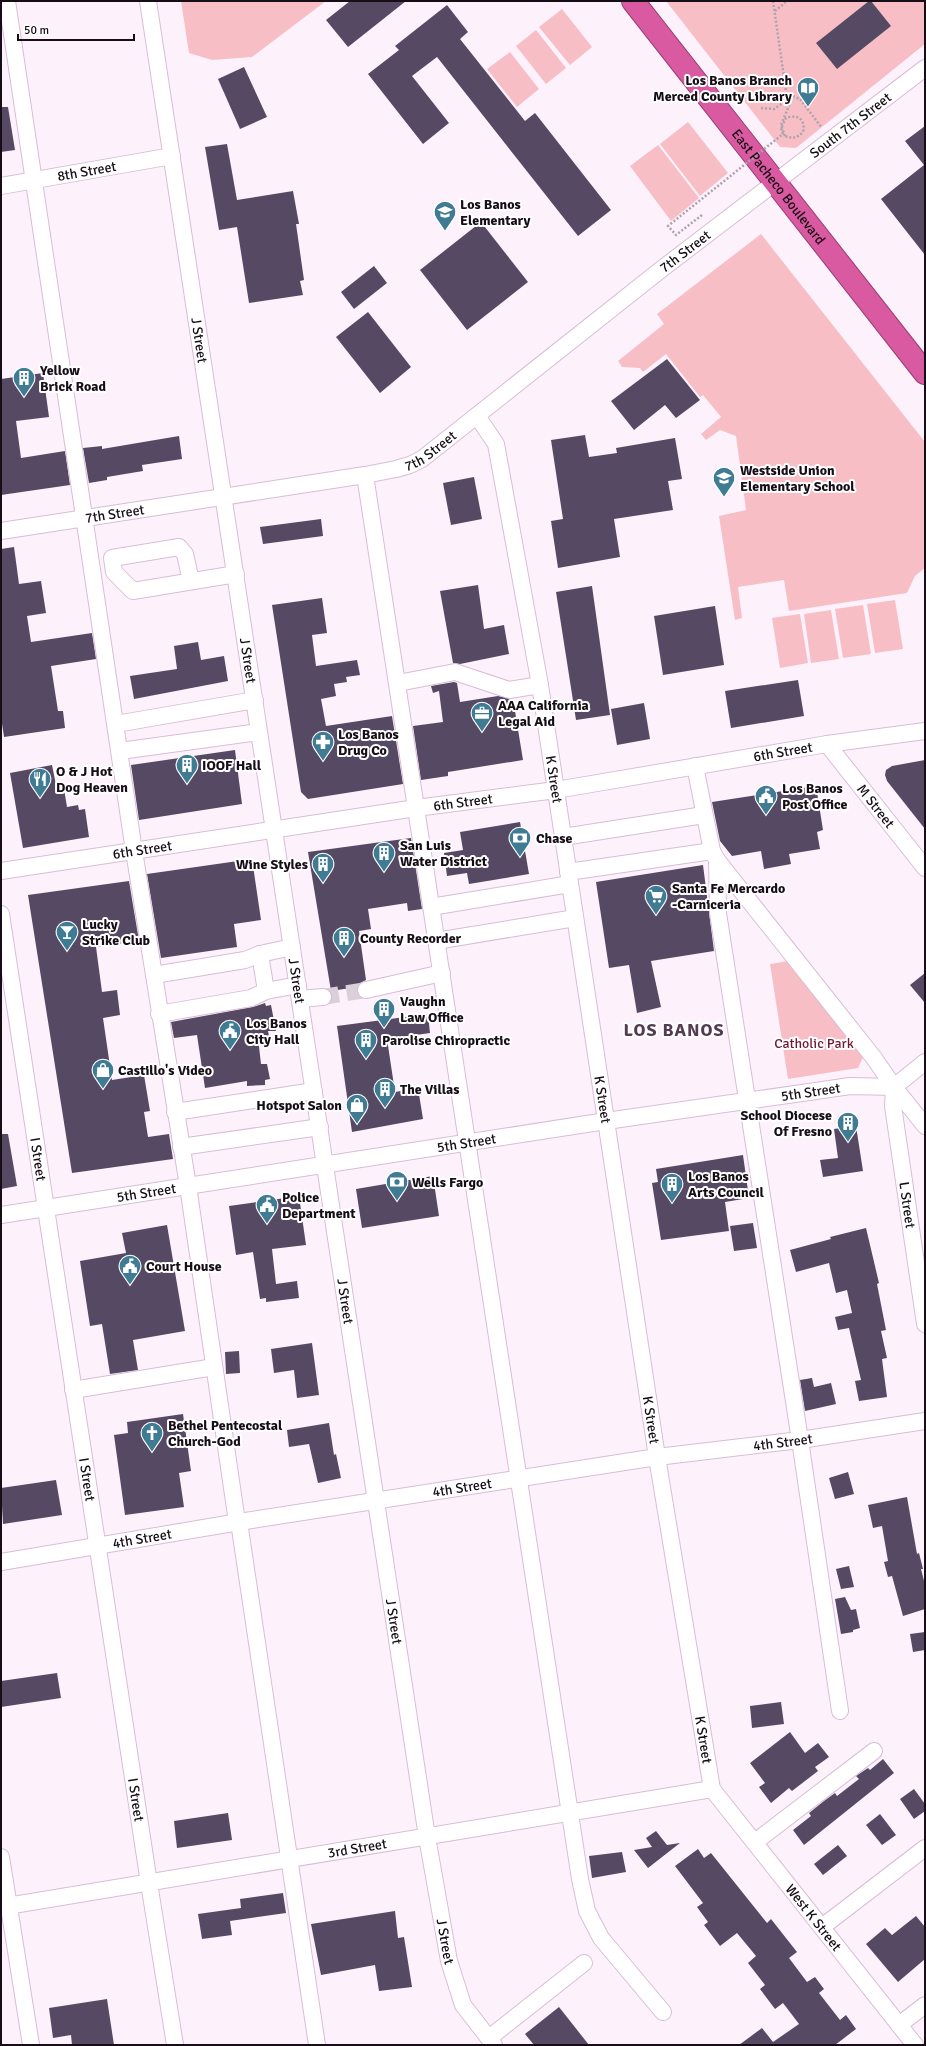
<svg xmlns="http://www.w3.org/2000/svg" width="926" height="2046" viewBox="0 0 926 2046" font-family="Signika,sans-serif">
<rect width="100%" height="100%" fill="#fdf2fc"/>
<g fill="#f8bec6">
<path d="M181,1H326L252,57L212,60L189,53Z"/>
<path d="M666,1H925V44L796,148L780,147Z"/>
<path d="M562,9L592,47L570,65L539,27Z"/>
<path d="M536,30L566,68L546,84L516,46Z"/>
<path d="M510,52L539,89L517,107L487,69Z"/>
<path d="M688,122L728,173L700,196L660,144Z"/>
<path d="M658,145L699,198L671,221L630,166Z"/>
<path d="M761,234L925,442V568L915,576L907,593L789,611L784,580L738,587L742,618L735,620L719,516L746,510L736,436L720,430L706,440L701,434L721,417L703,395L700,397L666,354L643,372L640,368L622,367L618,361L664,324L657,314Z"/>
<path d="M895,600L903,649L875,653L867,604Z"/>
<path d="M863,605L871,654L843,658L835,609Z"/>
<path d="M831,610L839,659L811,663L804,614Z"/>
<path d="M800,614L808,663L780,668L772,618Z"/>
<path d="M788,961L864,1055L858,1068L788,1079L770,964Z"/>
</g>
<g fill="#564964">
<path d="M350,1H406L348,47L326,20Z"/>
<path d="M869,1H871L891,26L837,69L816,43Z"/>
<path d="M447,5L468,32L460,39L525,121L535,113L611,210L578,236L437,57L412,76L449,123L423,144L368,74L399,50L395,46Z"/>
<path d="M244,67L267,117L240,129L218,79Z"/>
<path d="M1,107H8L15,150L1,152Z"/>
<path d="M925,126V255L881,199L924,165L905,141Z"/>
<path d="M227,144L237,200L293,191L299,224H296L304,280L300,281L303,295L249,303L237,227L219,230L205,147Z"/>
<path d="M481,222L528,282L467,330L420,270Z"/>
<path d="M374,266L387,283L354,309L341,292Z"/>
<path d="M368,312L411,367L380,393L336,337Z"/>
<path d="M667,359L700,400L676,418L665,405L634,430L611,401Z"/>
<path d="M43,373L49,417L16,421L21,458L65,451L70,485L1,495V379Z"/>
<path d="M585,435L589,457L617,453L616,448L675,438L682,479L668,481L673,510L614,519L620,557L558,568L551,521L563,519L551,440Z"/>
<path d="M179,436L182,459L142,465L143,471L107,477V480L89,483L83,448L102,446V449Z"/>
<path d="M474,477L482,519L451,525L443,483Z"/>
<path d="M321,519L323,536L263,544L260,527Z"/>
<path d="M14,547L19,584L41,581L46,613L27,616L31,642L92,633L96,659L51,666L58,711H63L65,728L4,737L1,717V549Z"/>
<path d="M478,585L484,629L504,625L509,654L460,664L453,663L440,591Z"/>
<path d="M592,586L610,715L576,720L556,592Z"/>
<path d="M322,598L327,633L312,635L316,666L357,660L360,675L346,677L347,682L334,684L336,696L321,699L326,726L392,716L403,784L308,799L301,792L272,605Z"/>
<path d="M715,606L724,665L663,675L654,616Z"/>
<path d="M198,642L201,660L224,656L228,681L134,699L130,676L177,669L174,646Z"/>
<path d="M798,680L804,716L731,728L725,691Z"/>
<path d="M454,682L457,683L460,702L498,696L513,699L523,760L448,772V776L421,780L413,726L443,722L439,691L433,693L431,686Z"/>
<path d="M644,703L650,739L617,745L611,709Z"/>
<path d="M235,750L242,804L139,820L131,765Z"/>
<path d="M925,760V829L887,781L885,775L886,770L892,766Z"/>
<path d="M52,765L57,790L64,789L67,807L78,805L79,810L85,809L89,837L23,848L10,773Z"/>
<path d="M816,786L823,830L817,832L820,849L789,854L791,864L764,869L761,851L732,856L720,841L712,802Z"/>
<path d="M520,822L529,874L469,884L467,873L447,876L444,853L463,850L460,832Z"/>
<path d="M411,838L422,909L408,911L407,903L368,909L371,929L359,931L366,980L360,983L357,987L331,991L308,852Z"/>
<path d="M252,859L261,920L234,924L237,947L161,958L147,874Z"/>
<path d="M703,865L714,951L651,961L661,1007L637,1013L629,965L609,968L596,882Z"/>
<path d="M129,881L139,941L96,947L102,992L117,990L120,1015L103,1018L112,1080L144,1075L150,1111L144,1112L148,1137L169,1134L173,1159L72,1173L28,895Z"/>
<path d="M925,973V1003L910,985Z"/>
<path d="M265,1003L266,1006L271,1005L276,1031H268L269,1036L258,1038L261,1064H267L270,1079L265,1080V1085L247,1086V1081L205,1088L197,1035L174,1038L171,1022L253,1007Z"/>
<path d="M428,1014L430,1033L387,1039L395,1092L418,1088L423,1119L352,1132L337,1026Z"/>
<path d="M856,1126L863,1171L823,1177L820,1160L838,1158L834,1129Z"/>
<path d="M1,1134H8L17,1186L1,1189Z"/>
<path d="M743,1155L749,1198L725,1202L729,1231L661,1240L652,1183L658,1182L656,1169Z"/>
<path d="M433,1176L439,1216L362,1228L356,1189Z"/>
<path d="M299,1196L306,1245L272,1249L276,1284L297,1281L299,1298L266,1302V1298L260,1299L253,1252L236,1255L229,1206Z"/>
<path d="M753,1223L757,1248L734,1251L730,1226Z"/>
<path d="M167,1225L185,1331L133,1340L138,1370L110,1374L102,1324L90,1326L80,1261L126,1253L122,1233Z"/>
<path d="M866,1228L879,1283L877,1284L886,1330L881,1331L887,1358L882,1359L887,1397L859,1401L855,1381L861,1380L849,1328L838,1330L835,1317L852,1313L847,1290L836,1293L829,1263L796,1272L790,1250L831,1239L830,1237Z"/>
<path d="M312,1343L319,1395L297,1398L294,1370L274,1373L271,1349Z"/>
<path d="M239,1351L240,1373L226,1374L225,1352Z"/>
<path d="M812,1378L814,1387L831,1383L836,1404L805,1411L800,1380Z"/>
<path d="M183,1414L191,1471L179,1473L184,1507L125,1515L114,1435L128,1433L127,1422Z"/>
<path d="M329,1423L334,1455L336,1454L341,1478L318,1483L309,1444L289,1447L287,1430Z"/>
<path d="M848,1472L854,1494L835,1499L829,1478Z"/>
<path d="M56,1480L62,1515L3,1524L1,1488Z"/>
<path d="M907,1497L917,1554L919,1553L923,1569H921L925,1585V1609L903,1616L892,1576L888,1577L884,1562L888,1561L882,1526L873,1528L868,1505Z"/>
<path d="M849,1566L854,1587L841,1589L836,1569Z"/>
<path d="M845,1597L851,1610L856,1609L860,1628L853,1630V1632L841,1634L835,1599Z"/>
<path d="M925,1632V1650L913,1652L910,1634Z"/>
<path d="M57,1673L61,1698L1,1707V1681Z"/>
<path d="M781,1702L784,1724L752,1728L750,1706Z"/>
<path d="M790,1732L805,1753L818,1743L829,1757L815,1767L818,1771L792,1791L789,1788L771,1803L759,1787L765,1783L750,1763Z"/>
<path d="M883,1759L894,1773L804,1845L793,1830L811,1816L809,1813L824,1801L835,1793L837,1796L859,1779L856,1776L868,1768L870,1770Z"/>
<path d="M914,1789L925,1804V1811L914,1819L900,1799Z"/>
<path d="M228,1813L232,1840L177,1848L174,1821Z"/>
<path d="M880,1814L896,1835L882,1845L866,1825Z"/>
<path d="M656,1831L667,1845L680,1843L648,1868L634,1850L652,1847L646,1838Z"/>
<path d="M838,1845L847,1856L823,1875L814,1864Z"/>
<path d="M698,1849L704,1858L711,1853L767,1923L771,1919L797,1952L789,1958L807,1982L815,1977L824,1989L819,1993L840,2020L846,2015L856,2029L835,2045H739L762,2028L773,2042L799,2024L783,2003L775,2009L760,1989L765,1985L748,1963L756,1956L737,1933L720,1946L704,1925L708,1922L697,1907L703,1903L675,1866Z"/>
<path d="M622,1852L626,1872L592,1878L589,1856Z"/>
<path d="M283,1893L286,1913L230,1921L232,1935L202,1939L198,1914L241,1908L240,1899Z"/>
<path d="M395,1911L398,1938L404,1937L412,1987L379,1991L375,1965L321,1975L311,1924Z"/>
<path d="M916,1916L925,1927V1959L898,1982L866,1944L885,1928L892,1935Z"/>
<path d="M107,1999L114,2045H72L71,2035L53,2038L49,2008Z"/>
<path d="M559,2007L589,2045H534L525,2034Z"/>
</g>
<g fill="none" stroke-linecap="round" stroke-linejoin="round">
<path stroke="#dad0da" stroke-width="16" stroke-dasharray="16 8" stroke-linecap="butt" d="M323,997L366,990"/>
<g stroke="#d9bcd7" stroke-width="18">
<g id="minor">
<path d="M7,1L134,851L188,1186L237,1522"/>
<path id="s1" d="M148,1L427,1837L449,1961L463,2005L494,2045"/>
<path id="s2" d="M1,186L172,156"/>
<path id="s3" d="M477,416L496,444L540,685L657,1457L712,1789L915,2045"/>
<path d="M365,475L580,1879L587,1911L601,1938L663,2012"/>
<path id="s4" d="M1,531L365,475L396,469L410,465L422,459L663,268L925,68"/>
<path d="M191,581L185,554L179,547L112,558L114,572L133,591L236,574"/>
<path d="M398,683L455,672L509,690L540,685"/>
<path d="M116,724L255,700"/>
<path id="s5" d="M827,744L925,868"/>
<path d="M120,751L259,732"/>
<path d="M695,766L712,851L717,860L874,1058L894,1087L925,1126"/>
<path d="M563,837L704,815"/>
<path d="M717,860L718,913L800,1440L840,1711"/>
<path id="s6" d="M1,871L416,808L556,790L827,744L925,731"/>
<path d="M568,872L712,851"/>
<path d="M431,907L570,884"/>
<path id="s7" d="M1,914L149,1883L175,2045"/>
<path d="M436,941L575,918"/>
<path d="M260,954L266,991"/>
<path d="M154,975L245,960L260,954L292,947"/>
<path d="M366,990L442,973"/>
<path d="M300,999L323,997"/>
<path d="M159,1014L251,998L266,991L298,985"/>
<path id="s8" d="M894,1087L893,1106L925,1324"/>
<path d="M175,1112L314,1091"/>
<path d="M181,1147L320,1127"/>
<path id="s9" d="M1,1215L606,1121L809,1092L850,1086L894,1087L925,1062"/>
<path d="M73,1390L214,1367"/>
<path d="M239,1522L317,2045"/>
<path id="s10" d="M1,1562L239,1522L657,1457L800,1440L925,1421"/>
<path d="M755,1842L874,1751"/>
<path d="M1,1857L31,2045"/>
<path id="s11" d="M1,1907L712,1789"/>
<path d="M822,1927L925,1848"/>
<path d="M899,2025L925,2005"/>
<path d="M489,2038L584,1963"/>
</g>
</g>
<g stroke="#953f70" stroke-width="24">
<g id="highway">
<path id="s12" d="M633,1L925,373"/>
</g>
</g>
<g stroke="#ada3ad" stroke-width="2.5" stroke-dasharray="2 2" stroke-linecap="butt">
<path d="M773,1L787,98"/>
<path d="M775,11L787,1"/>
<path d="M761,108L774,109L793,96L800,99L822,128"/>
<path d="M785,136L781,125L793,96"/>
</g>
<use href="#minor" stroke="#fff" stroke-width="16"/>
<use href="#highway" stroke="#da5aa1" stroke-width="22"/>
<path stroke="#ada3ad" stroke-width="2.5" stroke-dasharray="2 2" stroke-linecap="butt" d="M702,215L676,235L668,226L783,134L781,128L786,118C797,114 806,119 803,132C797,138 793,139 785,136"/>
</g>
<defs>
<g id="library-pin" transform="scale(1.15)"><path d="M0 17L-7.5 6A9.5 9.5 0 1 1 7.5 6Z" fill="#3f7b92" stroke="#fff"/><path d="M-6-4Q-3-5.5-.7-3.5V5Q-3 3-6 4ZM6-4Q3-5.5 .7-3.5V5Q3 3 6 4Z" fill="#fff"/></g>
<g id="school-pin" transform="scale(1.15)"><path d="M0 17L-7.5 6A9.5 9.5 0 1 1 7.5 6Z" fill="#3f7b92" stroke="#fff"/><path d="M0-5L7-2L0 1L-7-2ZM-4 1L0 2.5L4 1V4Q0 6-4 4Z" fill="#fff"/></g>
<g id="building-pin" transform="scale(1.15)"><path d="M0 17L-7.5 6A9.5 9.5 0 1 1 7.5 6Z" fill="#3f7b92" stroke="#fff"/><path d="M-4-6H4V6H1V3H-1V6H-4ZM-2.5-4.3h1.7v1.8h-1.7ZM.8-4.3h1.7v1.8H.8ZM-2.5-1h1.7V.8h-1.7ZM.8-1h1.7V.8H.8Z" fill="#fff"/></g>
<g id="office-pin" transform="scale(1.15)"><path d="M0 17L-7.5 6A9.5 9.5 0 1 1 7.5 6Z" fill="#3f7b92" stroke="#fff"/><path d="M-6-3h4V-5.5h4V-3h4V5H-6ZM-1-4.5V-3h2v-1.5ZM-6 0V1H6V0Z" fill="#fff"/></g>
<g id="pharmacy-pin" transform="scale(1.15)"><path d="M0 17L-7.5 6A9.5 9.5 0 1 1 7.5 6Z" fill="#3f7b92" stroke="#fff"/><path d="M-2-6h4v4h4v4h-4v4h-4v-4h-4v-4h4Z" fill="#fff"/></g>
<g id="restaurant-pin" transform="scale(1.15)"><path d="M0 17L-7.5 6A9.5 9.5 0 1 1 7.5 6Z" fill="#3f7b92" stroke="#fff"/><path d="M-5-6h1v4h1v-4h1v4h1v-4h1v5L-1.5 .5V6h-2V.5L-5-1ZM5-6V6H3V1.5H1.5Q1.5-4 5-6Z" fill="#fff"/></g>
<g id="civic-pin" transform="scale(1.15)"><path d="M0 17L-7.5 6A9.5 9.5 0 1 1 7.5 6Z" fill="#3f7b92" stroke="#fff"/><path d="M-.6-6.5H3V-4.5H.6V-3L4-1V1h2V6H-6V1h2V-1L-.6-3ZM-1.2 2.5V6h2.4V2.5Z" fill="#fff"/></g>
<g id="bank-pin" transform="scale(1.15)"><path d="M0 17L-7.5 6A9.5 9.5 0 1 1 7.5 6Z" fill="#3f7b92" stroke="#fff"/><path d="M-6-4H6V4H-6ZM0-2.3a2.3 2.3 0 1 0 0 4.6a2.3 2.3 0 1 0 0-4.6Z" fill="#fff"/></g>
<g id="supermarket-pin" transform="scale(1.15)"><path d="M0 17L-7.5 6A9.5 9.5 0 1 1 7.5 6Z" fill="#3f7b92" stroke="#fff"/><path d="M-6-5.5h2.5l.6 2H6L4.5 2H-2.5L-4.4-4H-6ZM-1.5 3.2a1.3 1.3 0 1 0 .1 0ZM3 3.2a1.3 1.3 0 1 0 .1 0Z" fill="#fff"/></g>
<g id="bar-pin" transform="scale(1.15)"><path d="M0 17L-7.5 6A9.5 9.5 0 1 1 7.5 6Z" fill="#3f7b92" stroke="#fff"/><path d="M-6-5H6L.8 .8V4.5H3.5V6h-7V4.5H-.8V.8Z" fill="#fff"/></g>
<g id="shop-pin" transform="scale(1.15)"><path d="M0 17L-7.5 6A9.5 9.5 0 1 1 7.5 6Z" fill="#3f7b92" stroke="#fff"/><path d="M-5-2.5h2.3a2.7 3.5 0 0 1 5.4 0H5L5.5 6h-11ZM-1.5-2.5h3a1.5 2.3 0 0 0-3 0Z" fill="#fff"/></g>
<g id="church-pin" transform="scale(1.15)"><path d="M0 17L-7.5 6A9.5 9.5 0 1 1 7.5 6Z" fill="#3f7b92" stroke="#fff"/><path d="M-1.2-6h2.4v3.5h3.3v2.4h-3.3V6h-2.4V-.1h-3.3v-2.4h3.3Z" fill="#fff"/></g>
</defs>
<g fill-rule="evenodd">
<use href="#library-pin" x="808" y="88"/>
<use href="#school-pin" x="445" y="212"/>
<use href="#building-pin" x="24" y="378"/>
<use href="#school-pin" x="724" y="478"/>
<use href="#office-pin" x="482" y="713"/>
<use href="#pharmacy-pin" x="323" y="742"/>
<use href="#building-pin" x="187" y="765"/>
<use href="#restaurant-pin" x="40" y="779"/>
<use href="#civic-pin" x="766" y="796"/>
<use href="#bank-pin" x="520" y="838"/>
<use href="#building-pin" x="384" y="853"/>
<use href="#building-pin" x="323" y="864"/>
<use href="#supermarket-pin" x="656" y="896"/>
<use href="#bar-pin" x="67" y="932"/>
<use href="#building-pin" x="344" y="938"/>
<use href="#building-pin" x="384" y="1009"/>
<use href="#civic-pin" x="230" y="1031"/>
<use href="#building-pin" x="366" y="1040"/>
<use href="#shop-pin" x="103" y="1070"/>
<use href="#building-pin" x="385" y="1089"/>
<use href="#shop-pin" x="357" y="1105"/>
<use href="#building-pin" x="848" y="1123"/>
<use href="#bank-pin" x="397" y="1182"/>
<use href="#building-pin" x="672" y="1184"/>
<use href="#civic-pin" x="267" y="1205"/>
<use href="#civic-pin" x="130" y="1266"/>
<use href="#church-pin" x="152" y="1433"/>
</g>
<g text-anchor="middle" stroke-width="4" stroke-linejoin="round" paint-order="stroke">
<g font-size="14" font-weight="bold" fill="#160d16" stroke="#fff" text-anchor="start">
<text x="792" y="85" text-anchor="end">Los Banos Branch<tspan x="792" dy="16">Merced County Library</tspan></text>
<text x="460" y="209">Los Banos<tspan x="460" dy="16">Elementary</tspan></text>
<text x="40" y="375">Yellow<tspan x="40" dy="16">Brick Road</tspan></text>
<text x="740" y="475">Westside Union<tspan x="740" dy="16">Elementary School</tspan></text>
<text x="498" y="710">AAA California<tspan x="498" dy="16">Legal Aid</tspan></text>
<text x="338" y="739">Los Banos<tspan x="338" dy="16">Drug Co</tspan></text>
<text x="202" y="770">IOOF Hall</text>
<text x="56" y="776">O &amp; J Hot<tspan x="56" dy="16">Dog Heaven</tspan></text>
<text x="782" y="793">Los Banos<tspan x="782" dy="16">Post Office</tspan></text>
<text x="536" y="843">Chase</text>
<text x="400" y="850">San Luis<tspan x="400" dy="16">Water District</tspan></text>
<text x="308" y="869" text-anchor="end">Wine Styles</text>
<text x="672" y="893">Santa Fe Mercardo<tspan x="672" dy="16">-Carniceria</tspan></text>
<text x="82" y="929">Lucky<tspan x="82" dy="16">Strike Club</tspan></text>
<text x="360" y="943">County Recorder</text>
<text x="400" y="1006">Vaughn<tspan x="400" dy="16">Law Office</tspan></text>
<text x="246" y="1028">Los Banos<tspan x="246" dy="16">City Hall</tspan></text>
<text x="382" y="1045">Parolise Chiropractic</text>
<text x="118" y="1075">Castillo's Video</text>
<text x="400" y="1094">The Villas</text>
<text x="342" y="1110" text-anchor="end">Hotspot Salon</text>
<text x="832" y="1120" text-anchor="end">School Diocese<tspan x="832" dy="16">Of Fresno</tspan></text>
<text x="688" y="1181">Los Banos<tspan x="688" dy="16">Arts Council</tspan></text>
<text x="412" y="1187">Wells Fargo</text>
<text x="282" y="1202">Police<tspan x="282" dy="16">Department</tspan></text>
<text x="146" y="1271">Court House</text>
<text x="168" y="1430">Bethel Pentecostal<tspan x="168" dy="16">Church-God</tspan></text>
</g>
<g font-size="14" fill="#160d16" stroke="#fff">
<text dy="5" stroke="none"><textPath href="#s4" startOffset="971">South 7th Street</textPath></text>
<text dy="5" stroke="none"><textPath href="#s2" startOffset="87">8th Street</textPath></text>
<text dy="5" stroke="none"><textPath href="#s12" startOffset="236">East Pacheco Boulevard</textPath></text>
<text dy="5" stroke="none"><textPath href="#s4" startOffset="763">7th Street</textPath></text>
<text dy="5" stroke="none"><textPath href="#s1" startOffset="343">J Street</textPath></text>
<text dy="5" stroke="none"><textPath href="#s4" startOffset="439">7th Street</textPath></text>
<text dy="5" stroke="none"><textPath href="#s4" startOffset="115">7th Street</textPath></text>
<text dy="5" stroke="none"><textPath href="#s1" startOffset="667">J Street</textPath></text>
<text dy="5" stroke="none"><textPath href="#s6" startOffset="791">6th Street</textPath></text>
<text dy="5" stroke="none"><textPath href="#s3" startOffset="374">K Street</textPath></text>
<text dy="5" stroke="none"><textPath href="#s6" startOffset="467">6th Street</textPath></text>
<text dy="5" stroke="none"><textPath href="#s5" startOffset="79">M Street</textPath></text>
<text dy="5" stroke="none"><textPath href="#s6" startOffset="143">6th Street</textPath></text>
<text dy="5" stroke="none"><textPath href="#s1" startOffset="991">J Street</textPath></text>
<text dy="5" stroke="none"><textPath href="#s9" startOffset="819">5th Street</textPath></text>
<text dy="5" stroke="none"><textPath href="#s3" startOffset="698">K Street</textPath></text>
<text dy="5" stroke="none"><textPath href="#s9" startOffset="471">5th Street</textPath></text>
<text dy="5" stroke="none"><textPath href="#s7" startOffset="248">I Street</textPath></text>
<text dy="5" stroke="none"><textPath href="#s9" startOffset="147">5th Street</textPath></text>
<text dy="5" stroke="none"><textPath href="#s8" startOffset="119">L Street</textPath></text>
<text dy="5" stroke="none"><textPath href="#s1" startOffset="1315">J Street</textPath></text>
<text dy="5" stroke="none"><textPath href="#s3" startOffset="1022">K Street</textPath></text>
<text dy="5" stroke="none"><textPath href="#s10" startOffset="791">4th Street</textPath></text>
<text dy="5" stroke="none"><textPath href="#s7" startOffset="572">I Street</textPath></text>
<text dy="5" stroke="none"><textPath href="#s10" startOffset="467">4th Street</textPath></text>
<text dy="5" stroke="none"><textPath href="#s10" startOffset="143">4th Street</textPath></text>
<text dy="5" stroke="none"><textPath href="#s1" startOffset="1639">J Street</textPath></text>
<text dy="5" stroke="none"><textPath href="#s3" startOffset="1346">K Street</textPath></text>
<text dy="5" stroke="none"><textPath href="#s7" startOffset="896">I Street</textPath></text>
<text dy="5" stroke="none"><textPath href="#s11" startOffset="361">3rd Street</textPath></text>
<text dy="5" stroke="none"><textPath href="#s3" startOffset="1560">West K Street</textPath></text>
<text dy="5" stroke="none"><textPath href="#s1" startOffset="1963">J Street</textPath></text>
</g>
<g font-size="14" fill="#701931" stroke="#fff">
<text x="814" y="1048">Catholic Park</text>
</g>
<g font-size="18" font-weight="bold" letter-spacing="1" fill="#533c52" stroke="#fff">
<text x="674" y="1036">LOS BANOS</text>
</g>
</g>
<rect width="926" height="2046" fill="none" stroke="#160d16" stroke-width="4"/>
<path d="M18 34v6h116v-6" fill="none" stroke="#160d16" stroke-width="2"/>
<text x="24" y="34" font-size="12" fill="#160d16" stroke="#ffffff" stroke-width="3" paint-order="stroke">50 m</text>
</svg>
